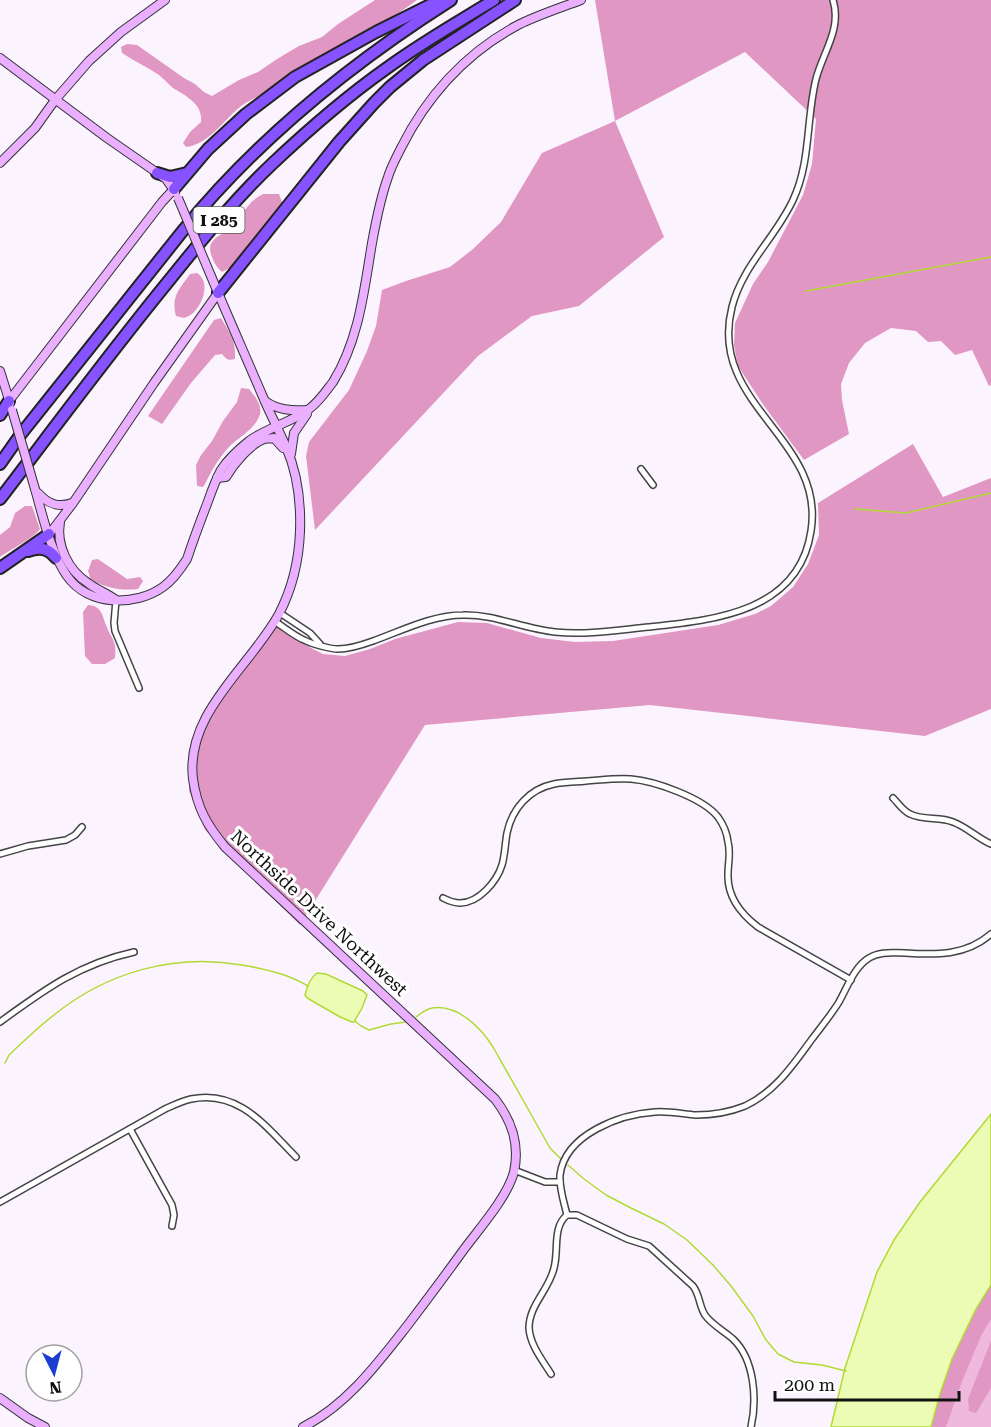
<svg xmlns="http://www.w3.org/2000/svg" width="991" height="1427" viewBox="0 0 991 1427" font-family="'Roboto Serif',serif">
<rect width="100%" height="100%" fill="#fbf4ff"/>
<path fill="#eeb9dd" d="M991,1285V1427H931C939,1398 947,1369 959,1342C968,1322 980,1303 991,1285Z"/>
<g fill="#e197c3">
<path d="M375,0H417C383,26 343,43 305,64C291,72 278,84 264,93C258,97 250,100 244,104C225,117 211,144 186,147L183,143L190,132L201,122C203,104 186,96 173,88C168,84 164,79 159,75C147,67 134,61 122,53L121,47L127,44L137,45L184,78L195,84L204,92L212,96L239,80L258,72L277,59L299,46L322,37L338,24Z"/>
<path d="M595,0H991V385L989,386L972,350L955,355L941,341L928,342L916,331L891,328L865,343L849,363L841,384L842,400L849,434L804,460L762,403L738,366L734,345L735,323L753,284L768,262L803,195L812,164L816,119L745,52L615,121L664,237L579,306L532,316L478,356L315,530L306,456L309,442L349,390L367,351L376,326L382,290L406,281L450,267L473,249L501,222L542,153L615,121Z"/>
<path d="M263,194H279L282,202L280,209L235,265L222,272C217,268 214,263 212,257C205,240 219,237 230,228C237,222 242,213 248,206C252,201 257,197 263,194Z"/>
<path d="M197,273C211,282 203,304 193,313C191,315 187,317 184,318L176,316C171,296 179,290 190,274Z"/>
<path d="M221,318C230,334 236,340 235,359C228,361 226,359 222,354L215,355L191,383L162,424L148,416L214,320Z"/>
<path d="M241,388L249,389C255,396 262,405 260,414C256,428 241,436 231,445C219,457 212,470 205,484L203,487L197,486L196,465L201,455L212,441L223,421L237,402Z"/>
<path d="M913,444L943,497L991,478V709L925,736L650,705L425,725L300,925L205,830L189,791V755L205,716L276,624L311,648L323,654L345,656L370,649L395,639L458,622L487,623L541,638L575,642L613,641L718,625L755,614L771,606L793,587L808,564L819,535L818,503Z"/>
<path d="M25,506H32L40,529C35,537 10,550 0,557V535L10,527L15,513Z"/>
<path d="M98,559L127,579L140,577L143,581L138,589C121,591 107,588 91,580L88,571L92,560Z"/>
<path d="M88,605C102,606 102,615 106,625C112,641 117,640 115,658L105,664H92L85,656L83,612Z"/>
<path d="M991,1285V1319L981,1336L961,1384L946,1427H931C937,1404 943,1381 952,1359C962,1333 976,1309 991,1285Z"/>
<path d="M991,1341V1388L976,1413L969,1411L968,1399Z"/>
</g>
<g fill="#ecfcb4" stroke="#b1da34" stroke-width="1.5">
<path d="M317,973L326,974L363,991L367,995L362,1008L354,1022H352L340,1017L307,998L305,995C307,986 310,978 317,973Z"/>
<path d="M991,1114V1285L976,1309L952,1359L940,1394L931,1427H831L845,1368L877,1272L894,1240L920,1202Z"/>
</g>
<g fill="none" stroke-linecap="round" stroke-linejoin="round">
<g stroke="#b1da34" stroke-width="1.5">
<path d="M806,291L991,257"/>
<path d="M855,509L906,513L991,493"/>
<path d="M416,1017C421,1013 426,1009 432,1008C458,1004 481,1028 493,1047L550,1148L562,1160"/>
<path d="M355,1021L361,1026L369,1030L391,1024L406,1022"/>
<path d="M5,1063L9,1055C24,1041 38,1027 54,1015C107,972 175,953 242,965C265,969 288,974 308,986"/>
<path d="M568,1165L584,1179L606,1195L631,1208L664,1224L687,1240L713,1265L731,1286L753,1316L766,1340L778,1354L794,1362L822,1365L846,1371"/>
</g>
<g stroke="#444" stroke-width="8">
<g id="street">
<path d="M641,469L653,485"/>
<path d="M116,600L114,623L115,631L139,688"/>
<path d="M280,613L310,633L320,644"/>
<path d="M274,621C284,627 294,636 304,640C312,644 330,649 338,649C350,649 362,645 373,641C401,631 432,615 463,615C494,614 524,629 555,632C587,635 618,630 649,627C715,620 799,612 811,531C826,438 707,405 732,307C742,266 776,237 793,200C811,162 806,119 816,79C823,52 842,29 833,0"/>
<path d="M893,798C898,803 903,811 910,814C924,821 940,816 953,822C967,827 977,838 991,844"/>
<path d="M0,854L28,846L66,840L75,835L82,827"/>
<path d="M443,898C449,901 454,903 460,903C479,903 497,881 502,865C505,855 505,844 507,833C512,809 529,789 554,784C564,782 576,782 586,781C601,780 616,778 631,779C655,781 703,798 718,817C723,824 727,833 728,842C731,853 728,863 728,874C727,897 741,914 758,927L851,980"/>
<path d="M0,1022C44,990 79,964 134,952"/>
<path d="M130,1129L172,1205L174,1215L172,1226"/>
<path d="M514,1170L545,1182H560"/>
<path d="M0,1202L165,1109C174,1105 182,1101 191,1099C239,1089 266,1127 296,1157"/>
<path d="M567,1215C564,1202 559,1188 560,1175C565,1134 621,1114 655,1112C669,1111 683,1114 696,1115C713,1115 730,1112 745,1106C775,1092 793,1065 812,1039C821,1027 831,1015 839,1002C847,988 854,967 869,958C880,951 893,953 905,953C936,955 966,956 991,934"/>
<path d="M567,1215H577L627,1239L649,1246L693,1286C700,1295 699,1306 705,1315C712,1325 724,1331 733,1339C755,1360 757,1400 751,1427"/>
<path d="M551,1374C543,1361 530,1345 529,1328C529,1305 549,1290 554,1268C559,1251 552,1227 567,1215"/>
</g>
</g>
<g stroke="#333" stroke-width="10">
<g id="secondary">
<path d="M0,58L107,138L166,179L175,192"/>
<path d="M0,163L35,128L55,100L89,61L121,32L165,0"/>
<path d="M211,276C228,317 246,357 263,397C270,414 279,430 286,447C297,472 301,503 300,531C299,559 292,589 279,614C250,667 185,713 193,779C197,808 207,825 225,847L495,1099C512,1121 520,1144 514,1172C507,1198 478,1230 462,1252C444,1277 426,1301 407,1326C378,1363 346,1406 303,1427"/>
<path d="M0,371L10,403"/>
<path d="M9,401L162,202L174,189"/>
<path d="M265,401C278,410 291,411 308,410"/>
<path d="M291,454L294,433L307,414"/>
<path d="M217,478L226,477C233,465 250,444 264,439C267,438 270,439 274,438L283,448"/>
<path d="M35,489C43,517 51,553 67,576C88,606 135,607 163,587C173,580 180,570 187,559C193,541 200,522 207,504C211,493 215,481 221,470C228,459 239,449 249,441C268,427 291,423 309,409C319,402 326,391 333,382C359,340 364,291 372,243C376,221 380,199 388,177C391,167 396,158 401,148C427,96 466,53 518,25C538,15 560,8 581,0"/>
<path d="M38,493C48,504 58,508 72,503"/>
<path d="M60,522C56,545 68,570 88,583C97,590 107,593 116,600"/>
<path d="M49,534L54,528L73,503L154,383L218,293"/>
<path d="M0,1398L28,1418L45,1427"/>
</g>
</g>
<g stroke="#222" stroke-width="14">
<g id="highway">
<path d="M157,173L170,177L187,173"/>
<path d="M174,189L208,149L246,114L295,77L376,32L440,0"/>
<path d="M218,293L339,142L374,103L390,87L423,60L515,0"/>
<path d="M0,415L9,401"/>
<path d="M0,464L21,434L181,233C257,139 350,64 451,0"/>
<path d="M0,499C55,427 109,354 167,283C200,242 233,201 272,164C308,130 346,97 387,68C421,43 458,22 494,0"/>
<path d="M28,551C40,547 48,548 56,558"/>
<path d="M0,568L49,534"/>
</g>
</g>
<use href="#street" stroke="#fff" stroke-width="5"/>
<use href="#secondary" stroke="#eaafff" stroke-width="8"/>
<use href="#highway" stroke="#8752ff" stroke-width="10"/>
<g stroke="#333" stroke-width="10" stroke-linecap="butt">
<g id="secondary-bridge">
<path d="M178,198L211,276"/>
<path d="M12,410L35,489"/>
</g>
</g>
<use href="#secondary-bridge" stroke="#eaafff" stroke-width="8"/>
</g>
<g text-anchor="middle" stroke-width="6" stroke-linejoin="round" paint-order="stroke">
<rect fill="#fff" stroke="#585858" stroke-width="1.5" x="193.5" y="207" width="51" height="26" rx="4.5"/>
<g font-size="16" font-weight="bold" fill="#111">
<text x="219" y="226">I 285</text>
</g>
<g font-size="18" fill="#111" stroke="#fff">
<text transform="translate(319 913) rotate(43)" y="6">Northside Drive Northwest</text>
</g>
</g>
<g transform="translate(54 1373) rotate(174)"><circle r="28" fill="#ffffff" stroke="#a0a0a0" stroke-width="1.5"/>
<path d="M0-4.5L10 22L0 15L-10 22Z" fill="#1a3fcf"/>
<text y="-9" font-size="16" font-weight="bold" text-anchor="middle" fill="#111111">N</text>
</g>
<path d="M775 1391v9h184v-9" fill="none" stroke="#111111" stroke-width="3"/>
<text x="784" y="1391" font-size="18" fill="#111111" stroke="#ffffff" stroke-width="4.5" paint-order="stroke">200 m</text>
</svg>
